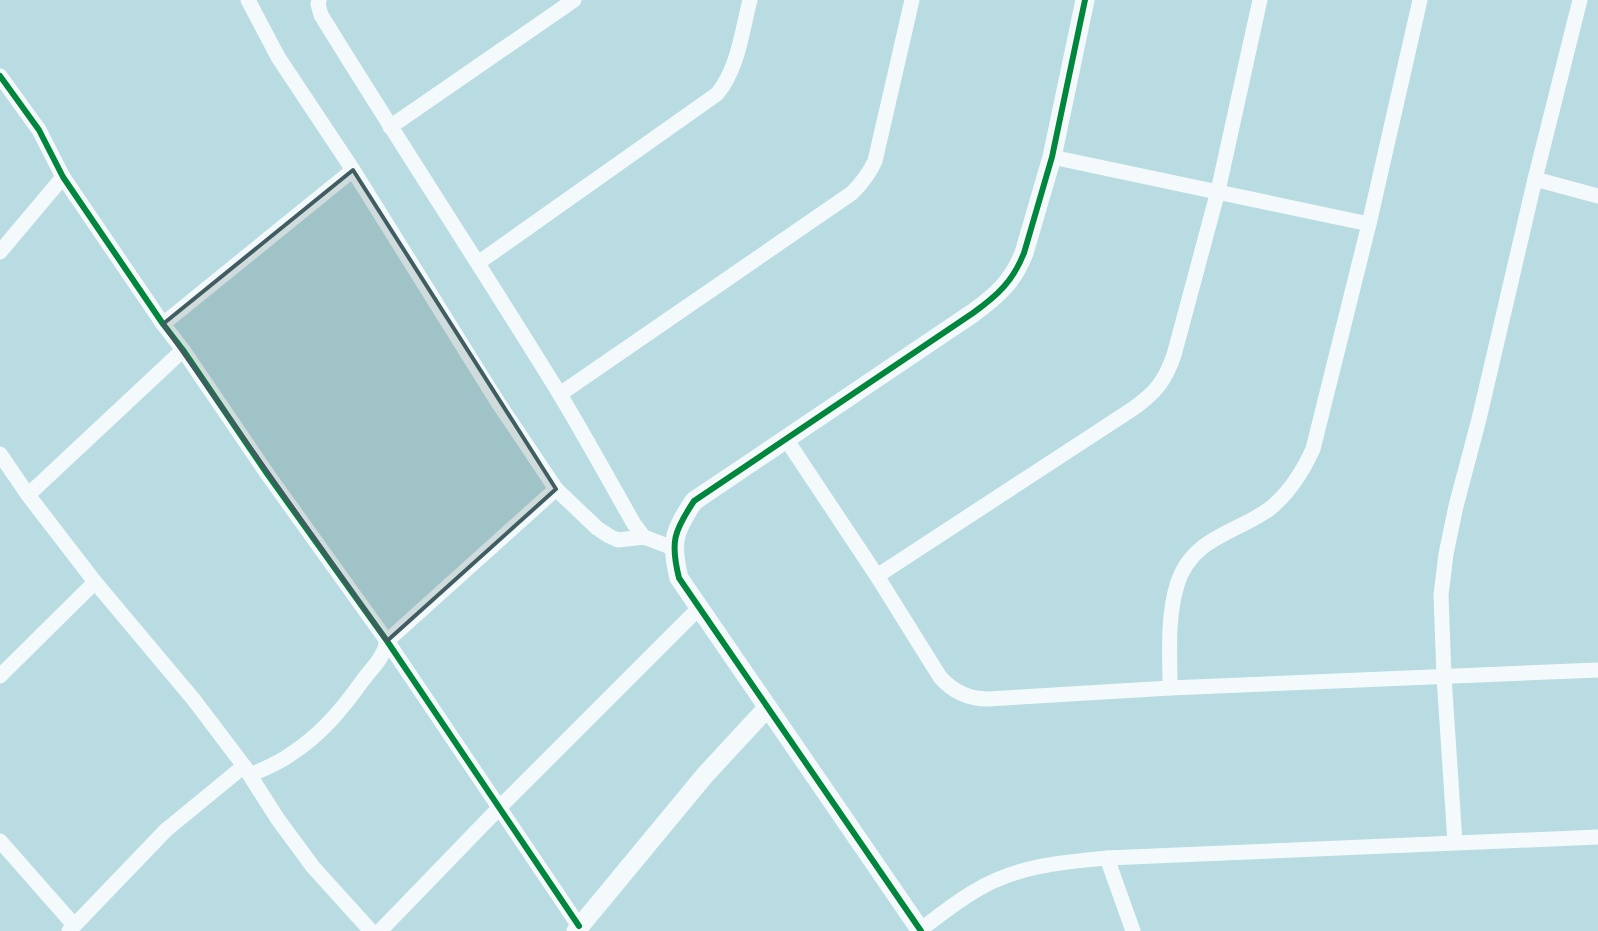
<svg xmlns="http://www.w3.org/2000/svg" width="1598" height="931" viewBox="0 0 1598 931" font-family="Figtree,sans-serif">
<rect width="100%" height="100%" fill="#b8dce2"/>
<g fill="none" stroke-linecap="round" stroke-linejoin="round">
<g stroke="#f4fafb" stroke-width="15">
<path d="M248,0L278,57L353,170L497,401L556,489L597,528L609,536L618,540L644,537"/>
<path d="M319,0L318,4L321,15C399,142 481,266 559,393C585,436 609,480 634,524L644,537L673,548"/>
<path d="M0,76L39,130L63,177L163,324L183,350L268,475L387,641L579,926"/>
<path d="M390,127L574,0"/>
<path d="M1052,157L1369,224"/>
<path d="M1535,179L1598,196"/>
<path d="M0,252L63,177"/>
<path d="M478,263L717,94C738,69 742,31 750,0"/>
<path d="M163,324L353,170"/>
<path d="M560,394L852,193C862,183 869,174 875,161L912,0"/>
<path d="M786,439L877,576L940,677C953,692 968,699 988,699L1170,688L1598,670"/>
<path d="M0,454L28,495L95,582L194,700L244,766L277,818L313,867L371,931"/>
<path d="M28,495L183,350"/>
<path d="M877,576L1134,408C1156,392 1165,381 1174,355L1218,191L1260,0"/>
<path d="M0,676L95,582"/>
<path d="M1170,688C1170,654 1167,618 1177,585C1191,538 1234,534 1268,510C1289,494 1302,473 1313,449L1369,224L1420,0"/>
<path d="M250,775C264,769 279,763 291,754C321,735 343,708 363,680C373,667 384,657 387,641L556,489"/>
<path d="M0,841L74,925"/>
<path d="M1455,842L1444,677L1441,595L1446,554L1456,506L1479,419L1535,179L1580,0"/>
<path d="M1107,858L1133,931"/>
<path d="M69,931L166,830L244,766"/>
<path d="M380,931L500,807L699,608"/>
<path d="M919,931C937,917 956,902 975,891C1015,866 1062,862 1107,858L1598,837"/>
</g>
<g stroke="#f4fafb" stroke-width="19">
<path d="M576,931L705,775L767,708"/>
<path d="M921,931L679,578C670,542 674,531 694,501L973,313C998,295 1013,281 1024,253L1052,157L1085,0"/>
</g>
<g stroke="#fdfdfd" stroke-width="9">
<g id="cycleway">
<path d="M0,76L39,130L63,177L163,324L183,350L268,475L387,641L579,926"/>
<path d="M921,931L679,578C670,542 674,531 694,501L973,313C998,295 1013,281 1024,253L1052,157L1085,0"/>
</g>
</g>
<use href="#cycleway" stroke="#00873e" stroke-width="6"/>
</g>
<path fill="#405d62" fill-opacity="0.2" stroke="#405d62" stroke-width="4" stroke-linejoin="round" d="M353,170L556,489L387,641L163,324Z"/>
</svg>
